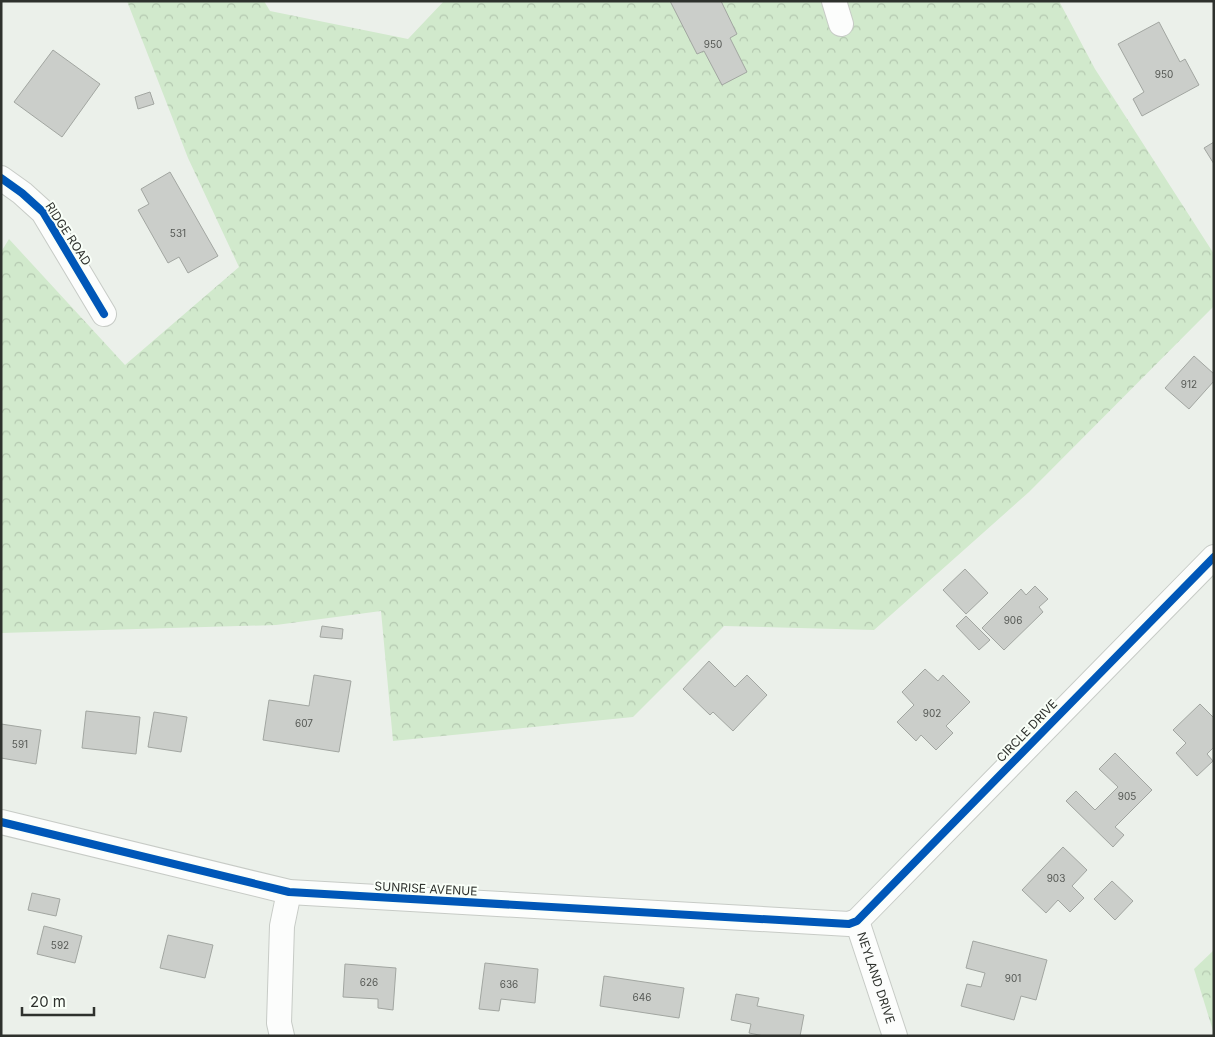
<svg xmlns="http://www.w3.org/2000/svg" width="1215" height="1037" viewBox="0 0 1215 1037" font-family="Inter,sans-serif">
<defs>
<pattern id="forest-crowns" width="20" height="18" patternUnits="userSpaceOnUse" patternTransform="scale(1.25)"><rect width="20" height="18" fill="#d1e9cc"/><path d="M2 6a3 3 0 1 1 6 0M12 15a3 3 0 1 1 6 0" fill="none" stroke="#b4c8b0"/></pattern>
</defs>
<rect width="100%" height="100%" fill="#ebf0ea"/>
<g fill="url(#forest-crowns)">
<path d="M127,1H264L270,11L408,39L444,1H1059L1095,69L1214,254V306L1029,492L874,630L724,626L633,717L393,741L381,611L276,625L1,633V252L9,239L125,365L239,267L188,158Z"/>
<path d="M1214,950V1034L1194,969Z"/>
</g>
<g fill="#cbceca" stroke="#a2a6a1">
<path d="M670,1H721L737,34L730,38L747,72L722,85L704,51L697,54Z"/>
<path d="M1159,22L1180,62L1185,59L1199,85L1142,116L1133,99L1144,92L1118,44Z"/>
<path d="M53,50L100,84L62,137L14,102Z"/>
<path d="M150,92L154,104L138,109L135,97Z"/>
<path d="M1214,142V164L1204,148Z"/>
<path d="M170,172L218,256L188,273L179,257L168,263L138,210L149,204L141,189Z"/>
<path d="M1194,356L1214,374V381L1189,409L1165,388Z"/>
<path d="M965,569L988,593L966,614L943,590Z"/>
<path d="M1035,586L1048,599L1039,607L1043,612L1004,650L982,628L1021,589L1026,595Z"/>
<path d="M966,616L990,640L979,650L956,626Z"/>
<path d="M322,626L343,629L342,639L320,637Z"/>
<path d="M709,661L735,687L747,675L767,695L733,731L713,712L710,715L683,689Z"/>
<path d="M925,669L938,681L943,675L970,702L946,726L953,733L936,750L921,735L916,741L897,722L914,705L902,692Z"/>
<path d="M314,675L351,681L339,752L263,740L269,700L309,706Z"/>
<path d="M1200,704L1214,718V747L1207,754L1213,761L1197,776L1176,753L1186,743L1173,730Z"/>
<path d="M86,711L140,717L136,754L82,748Z"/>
<path d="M154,712L187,717L181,752L148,747Z"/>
<path d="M1,724L41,730L36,764L1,758Z"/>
<path d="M1115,753L1152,790L1115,827L1124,835L1113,847L1066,801L1076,791L1095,810L1118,787L1099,769Z"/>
<path d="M1063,847L1087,870L1072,886L1084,898L1070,912L1058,900L1046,913L1022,890Z"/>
<path d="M1112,881L1133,901L1115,920L1094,899Z"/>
<path d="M32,893L60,899L56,916L28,910Z"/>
<path d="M44,926L82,936L75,963L37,954Z"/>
<path d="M168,935L213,945L205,978L160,968Z"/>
<path d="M973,941L1047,960L1036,1000L1021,996L1014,1020L961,1006L967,984L981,987L985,973L966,968Z"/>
<path d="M485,963L538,969L535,1003L501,999L499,1011L479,1009Z"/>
<path d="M345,964L396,968L393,1010L378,1008V999L343,997Z"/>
<path d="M604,976L684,988L679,1018L600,1006Z"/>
<path d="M736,994L759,998L757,1006L804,1015L800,1036H764L749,1033L751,1024L731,1020Z"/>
</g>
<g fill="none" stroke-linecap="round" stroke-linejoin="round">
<g stroke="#c7cbc6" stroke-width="26">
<g id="minor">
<path d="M834,1L841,24"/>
<path d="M1,178L22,193L43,212L104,314"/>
<path d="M1,822L289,892L849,924L857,921L1214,557"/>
<path id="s1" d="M857,921L895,1036"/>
<path d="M282,1036L279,1023L282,926L289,892"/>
</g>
</g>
<use href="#minor" stroke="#fcfdfc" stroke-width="24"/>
<g stroke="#f9fff8" stroke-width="11">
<g id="cycleway">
<path d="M1,178L22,193L43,212L104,314"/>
<path d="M1,822L289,892L849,924L857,921L1214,557"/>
</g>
</g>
<use href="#cycleway" stroke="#0057b8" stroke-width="8"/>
</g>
<g text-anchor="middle" stroke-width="4" stroke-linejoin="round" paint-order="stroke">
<g font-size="10" fill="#555854">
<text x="713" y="48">950</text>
<text x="1164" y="78">950</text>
<text x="178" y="237">531</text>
<text x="1189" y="388">912</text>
<text x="1013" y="624">906</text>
<text x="932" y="717">902</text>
<text x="304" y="727">607</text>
<text x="20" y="748">591</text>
<text x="1127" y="800">905</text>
<text x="1056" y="882">903</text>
<text x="60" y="949">592</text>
<text x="1013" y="982">901</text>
<text x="369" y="986">626</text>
<text x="509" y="988">636</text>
<text x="642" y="1001">646</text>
</g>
<g font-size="12" fill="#2e312d" stroke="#f9fff8">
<text transform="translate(68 234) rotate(57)" y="4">RIDGE ROAD</text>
<text transform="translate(1027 731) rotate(-46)" y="4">CIRCLE DRIVE</text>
<text transform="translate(426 889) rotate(3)" y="4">SUNRISE AVENUE</text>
<text dy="4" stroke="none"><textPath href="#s1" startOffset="60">NEYLAND DRIVE</textPath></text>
</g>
</g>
<rect width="1215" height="1037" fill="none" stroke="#2e312d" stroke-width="5"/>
<path d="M22 1007v8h72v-8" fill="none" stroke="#2e312d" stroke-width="2.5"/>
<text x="30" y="1007" font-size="15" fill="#2e312d" stroke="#f9fff8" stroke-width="4" paint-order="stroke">20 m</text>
</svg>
